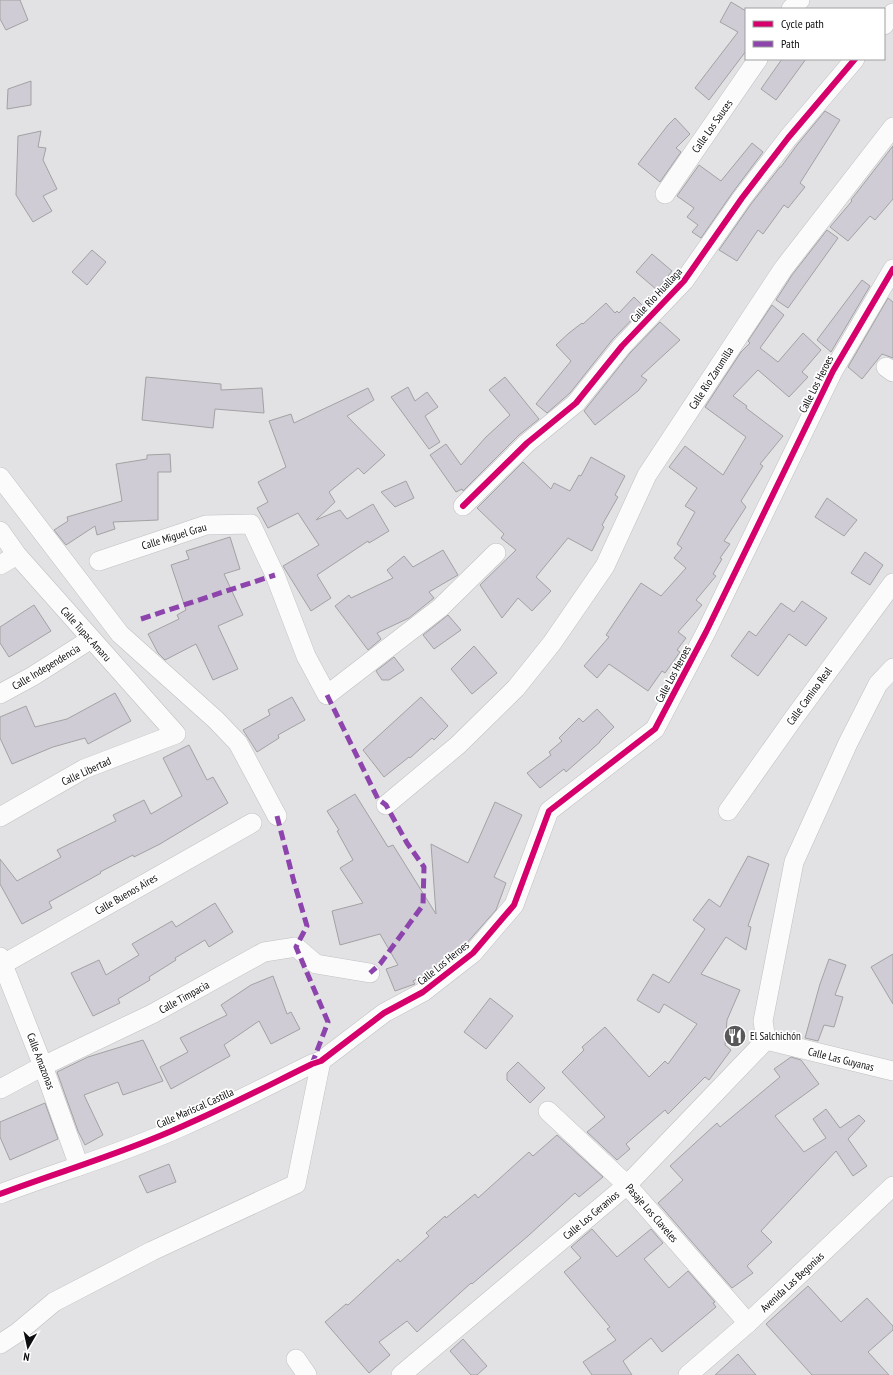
<svg xmlns="http://www.w3.org/2000/svg" width="893" height="1375" viewBox="0 0 893 1375" font-family="'PT Sans Narrow',sans-serif">
<rect width="100%" height="100%" fill="#e2e2e4"/>
<g fill="#cfccd5" stroke="#a2a2a3">
<path d="M0,0H20L28,20L6,30L0,19Z"/>
<path d="M731,2L746,11V51L709,100L695,88L738,32L720,22Z"/>
<path d="M782,59H806L776,100L761,89Z"/>
<path d="M31,81V105L7,109L8,89Z"/>
<path d="M825,111L840,120L800,183L805,187L788,208L784,205L763,234L758,230L737,261L719,250L751,204L780,167H781L797,145Z"/>
<path d="M675,118L690,134L676,148L681,152L660,182L638,164L668,125Z"/>
<path d="M41,131L38,147L46,148L43,160L57,189L43,196L52,211L33,222L16,195L18,136Z"/>
<path d="M752,143L763,152L733,192L701,238L692,232L698,225L687,217L694,208L677,196L699,165L721,181Z"/>
<path d="M893,146V199L875,220L870,216L848,241L830,227L852,201L851,200Z"/>
<path d="M827,230L838,238L788,308L776,300L792,275Z"/>
<path d="M92,250L106,262L87,285L72,272Z"/>
<path d="M652,254L672,271L657,290L636,272Z"/>
<path d="M862,280L870,286L831,352L817,340Z"/>
<path d="M634,297L644,307L613,339L570,393L547,413L536,404L571,361L556,345L569,333L582,323L583,324L606,303L615,313L617,311L619,313Z"/>
<path d="M888,298L893,302V358L882,354L862,379L848,367Z"/>
<path d="M772,305L784,315L760,348L778,362L803,333L821,350L802,372L808,377L789,397L758,370L733,396L747,406L746,408L783,436L760,464L763,466L741,501L746,507L724,541L730,544L720,558L722,559L713,574L716,576L696,600L702,605L678,632L686,638L677,650L680,652L665,673L662,671L648,691L609,664L597,678L584,666L609,637L606,635L641,583L661,596L686,568L674,558L682,548L677,544L695,512L685,506L697,488L669,467L685,446L723,475L746,437L705,407L741,352L750,343L748,341Z"/>
<path d="M660,322L680,340L641,376L647,380L638,391L595,425L584,411L630,353Z"/>
<path d="M146,377L221,384V390L262,388L264,413L215,409L213,428L142,420Z"/>
<path d="M505,377L539,419L519,435L463,491L462,489L456,492L430,455L446,444L461,465L486,437L510,415L489,390Z"/>
<path d="M408,387L415,401L427,392L438,407L425,416L440,442L429,449L391,397Z"/>
<path d="M368,388L374,400L347,416L385,455L364,474L358,468L329,492L335,502L316,520L340,510L347,519L373,504L389,531L369,543L368,541L317,575L331,598L311,611L283,566L319,545L298,513L268,528L257,508L268,502L258,482L286,467L269,421L291,414L294,423Z"/>
<path d="M170,454L171,472H158V520L113,522L115,529L97,535L95,526L66,545L54,530L68,521L67,517L122,501L116,464L147,459V455Z"/>
<path d="M591,457L625,476L615,495L618,497L602,525L604,527L592,551L568,538L536,577L551,591L532,611L518,598L502,618L480,585L516,550L501,538L504,534L477,508L523,462L551,489L554,483L570,491L579,475L581,476Z"/>
<path d="M406,481L414,498L395,507L381,492Z"/>
<path d="M827,498L857,520L844,536L815,517Z"/>
<path d="M230,537L240,569L224,574L243,615L218,626L238,669L213,680L196,644L165,660L158,653L148,634L179,619L177,615L186,610L171,565L189,559L186,551Z"/>
<path d="M443,550L458,575L429,592L434,598L409,618L377,633L381,639L368,650L335,606L349,595L351,598L393,578L387,570L404,556L413,567Z"/>
<path d="M865,552L883,565L870,585L851,573Z"/>
<path d="M802,601L827,618L806,646L789,634L758,676L731,656L749,631L756,636L781,603L794,612Z"/>
<path d="M34,605L51,631L9,657L0,643V627Z"/>
<path d="M448,615L461,630L434,649L423,635Z"/>
<path d="M474,646L497,673L472,694L451,669Z"/>
<path d="M394,657L404,670L389,680H382L376,671Z"/>
<path d="M115,693L131,721L88,744L85,738L53,747L12,764L0,738V717L26,706L35,727L67,719Z"/>
<path d="M292,697L305,720L278,735L279,738L257,752L243,730L270,715L268,710Z"/>
<path d="M421,697L448,726L434,740L432,738L410,758L409,757L384,777L363,750Z"/>
<path d="M597,709L614,727L600,741V742L566,772L564,769L540,788L527,773L551,755L549,752L562,741L559,738L579,718L583,722Z"/>
<path d="M189,745L207,780L213,777L228,803L160,844L134,857L133,855L100,872L101,873L49,902L52,908L22,924L0,884V859L17,881L61,857L57,850L116,821L113,815L144,800L151,814L182,796L163,758Z"/>
<path d="M355,794L388,847L393,845L436,914L431,844L468,863L495,802L522,815L494,877L506,883L496,910L465,945L433,970L413,981L415,984L395,991L386,969L398,965L380,934L340,945L332,911L363,903L340,868L353,860L337,831L339,830L327,811Z"/>
<path d="M748,856L769,864L748,926L751,927L746,950L726,937L701,974L740,990L727,1020L725,1045L731,1050L709,1080L705,1077L668,1114L665,1110L626,1144L630,1149L617,1160L587,1132L605,1117L562,1072L584,1050L582,1047L605,1027L649,1077L665,1061L668,1064L697,1024L664,1004L659,1013L637,1000L653,974L669,983L705,929L693,920L709,899L720,907Z"/>
<path d="M215,903L233,932L209,947L205,940L175,958L176,960L149,977L150,980L118,999L120,1003L93,1016L71,973L99,960L106,975L139,955L132,944L172,921L176,927Z"/>
<path d="M893,954V1004L871,967Z"/>
<path d="M829,959L846,965L835,995L843,997L834,1027L824,1025L818,1041L805,1038L820,984Z"/>
<path d="M273,976L287,1014L291,1012L300,1029L271,1044L259,1021L224,1045L230,1056L171,1089L160,1067L188,1052L180,1038L227,1015L221,1005L251,985Z"/>
<path d="M490,998L513,1016L486,1049L464,1032Z"/>
<path d="M143,1040L163,1081L123,1095L118,1082L84,1095L103,1135L85,1145L78,1131L57,1072L88,1057Z"/>
<path d="M791,1057L801,1060L819,1084L775,1116L804,1152L826,1138L813,1119L826,1109L840,1128L859,1115L865,1121L848,1139L867,1166L853,1176L836,1151L761,1231L772,1242L747,1266L753,1273L732,1288L658,1203L683,1180L670,1166L717,1123L720,1127L780,1077L774,1069Z"/>
<path d="M518,1062L545,1088L530,1103L507,1080V1073Z"/>
<path d="M45,1103L58,1139L10,1160L0,1137V1122Z"/>
<path d="M557,1135L603,1177L579,1197L575,1193L528,1236L472,1284L471,1283L417,1332L407,1321L379,1342L390,1355L369,1373L325,1322L346,1304L348,1305L398,1259L400,1262L429,1236L426,1233L445,1216L446,1218L475,1194L478,1198L529,1152L533,1156Z"/>
<path d="M169,1164L176,1182L147,1193L139,1176Z"/>
<path d="M592,1229L617,1257L651,1229L663,1243L644,1259L669,1288L688,1271L715,1302L713,1303L716,1307L662,1352L651,1338L623,1361L632,1375H592L583,1362L616,1340L607,1329L610,1327L564,1272L581,1258L571,1247Z"/>
<path d="M808,1286L841,1322L867,1298L893,1326V1330L868,1352L889,1375H812L766,1324Z"/>
<path d="M463,1339L487,1366L477,1375H471L450,1351Z"/>
<path d="M738,1354L756,1375H715Z"/>
</g>
<g fill="none" stroke-linecap="round" stroke-linejoin="round">
<g stroke="#c0c0c2" stroke-width="20">
<g id="street">
<path d="M791,9L800,0"/>
<path d="M884,25L893,13"/>
<path d="M665,194L758,59"/>
<path d="M886,367L893,372"/>
<path d="M0,477L120,634L216,720L238,743L277,816"/>
<path d="M463,506L527,443L576,403L622,346L684,281L742,198L788,138L855,59"/>
<path d="M0,531L17,555L176,734L84,769L0,817"/>
<path d="M99,561L206,525L251,524L275,575L306,656L327,695L440,608L496,553"/>
<path d="M0,565L17,555"/>
<path d="M0,694L33,676L91,639"/>
<path d="M386,805L458,745L516,688L552,643L605,566L647,475L783,269L893,127"/>
<path d="M728,811L793,719L893,583"/>
<path d="M0,957L43,1066L79,1166"/>
<path d="M0,966L252,823"/>
<path d="M766,1040L763,1021L794,862L848,743L878,684L893,668"/>
<path d="M766,1040L893,1071"/>
<path d="M0,1089L43,1066L152,1014L264,952L296,947L316,964L370,973"/>
<path d="M548,1111L627,1185L748,1323"/>
<path d="M0,1194C61,1171 124,1153 183,1126C227,1107 269,1085 312,1064L321,1061L384,1013L423,992L473,953L514,905L549,811L655,729L706,632L833,371L893,269"/>
<path d="M0,1344L17,1333L54,1302L152,1251L296,1184L321,1061"/>
<path d="M296,1359L307,1375"/>
<path d="M401,1375L627,1185L766,1040"/>
<path d="M688,1375L748,1323L893,1186"/>
</g>
</g>
<use href="#street" stroke="#fbfbfb" stroke-width="19"/>
<g stroke="#8e44ad" stroke-width="5" stroke-dasharray="10 5" stroke-linecap="butt">
<path d="M141,619L275,575"/>
<path d="M327,695L378,799L386,805L407,843L424,867L423,905L380,964L370,973"/>
<path d="M277,816L294,882L307,926L296,947L328,1022L312,1064"/>
</g>
<g stroke="#fff" stroke-width="8">
<g id="cycleway">
<path d="M463,506L527,443L576,403L622,346L684,281L742,198L788,138L855,59"/>
<path d="M0,1194C61,1171 124,1153 183,1126C227,1107 269,1085 312,1064L321,1061L384,1013L423,992L473,953L514,905L549,811L655,729L706,632L833,371L893,269"/>
</g>
</g>
<use href="#cycleway" stroke="#d6006c" stroke-width="6"/>
</g>
<defs>
<g id="restaurant-disc" transform="scale(1.15)"><circle r="9.5" fill="#58585a" stroke="#fff"/><path d="M-5-6h1v4h1v-4h1v4h1v-4h1v5L-1.5 .5V6h-2V.5L-5-1ZM5-6V6H3V1.5H1.5Q1.5-4 5-6Z" fill="#fff"/></g>
</defs>
<g fill-rule="evenodd">
<use href="#restaurant-disc" x="735" y="1036"/>
</g>
<g text-anchor="middle" stroke-width="3.5" stroke-linejoin="round" paint-order="stroke">
<g font-size="11" fill="#0d0e0f" stroke="#fff">
<text transform="translate(712 126) rotate(-55)" y="4">Calle Los Sauces</text>
<text transform="translate(656 295) rotate(-47)" y="4">Calle Rio Huallaga</text>
<text transform="translate(711 378) rotate(-57)" y="4">Calle Rio Zarumilla</text>
<text transform="translate(816 384) rotate(-63)" y="4">Calle Los Heroes</text>
<text transform="translate(174 536) rotate(-17)" y="4">Calle Miguel Grau</text>
<text transform="translate(86 634) rotate(48)" y="4">Calle Tupac Amaru</text>
<text transform="translate(46 667) rotate(-31)" y="4">Calle Independencia</text>
<text transform="translate(673 674) rotate(-62)" y="4">Calle Los Heroes</text>
<text transform="translate(809 696) rotate(-54)" y="4">Calle Camino Real</text>
<text transform="translate(86 771) rotate(-25)" y="4">Calle Libertad</text>
<text transform="translate(126 894) rotate(-30)" y="4">Calle Buenos Aires</text>
<text transform="translate(443 963) rotate(-39)" y="4">Calle Los Heroes</text>
<text transform="translate(184 997) rotate(-29)" y="4">Calle Timpacia</text>
<text transform="translate(841 1059) rotate(14)" y="4">Calle Las Guyanas</text>
<text transform="translate(41 1061) rotate(69)" y="4">Calle Amazonas</text>
<text transform="translate(195 1108) rotate(-24)" y="4">Calle Mariscal Castilla</text>
<text transform="translate(652 1213) rotate(49)" y="4">Pasaje Los Claveles</text>
<text transform="translate(591 1215) rotate(-40)" y="4">Calle Los Geranios</text>
<text transform="translate(792 1282) rotate(-43)" y="4">Avenida Las Begonias</text>
</g>
<g font-size="11" fill="#0d0e0f" stroke="#fff" text-anchor="start">
<text x="750" y="1040">El Salchichón</text>
</g>
</g>
<rect x="745" y="8" width="140" height="52" fill="#ffffff" stroke="#9e9f9f"/>
<rect x="753" y="21" width="20" height="6" fill="#d6006c" stroke="#9e9f9f"/>
<text x="781" y="28" font-size="12" fill="#0d0e0f">Cycle path</text>
<rect x="753" y="41" width="20" height="6" fill="#8e44ad" stroke="#9e9f9f"/>
<text x="781" y="48" font-size="12" fill="#0d0e0f">Path</text>
<g transform="translate(28 1347) rotate(189)" stroke="#ffffff" stroke-width="3" paint-order="stroke">
<path d="M0-3L7 15L0 10L-7 15Z" fill="#0d0e0f"/>
<text y="-6" font-size="11" font-weight="bold" text-anchor="middle" fill="#0d0e0f">N</text>
</g>
</svg>
